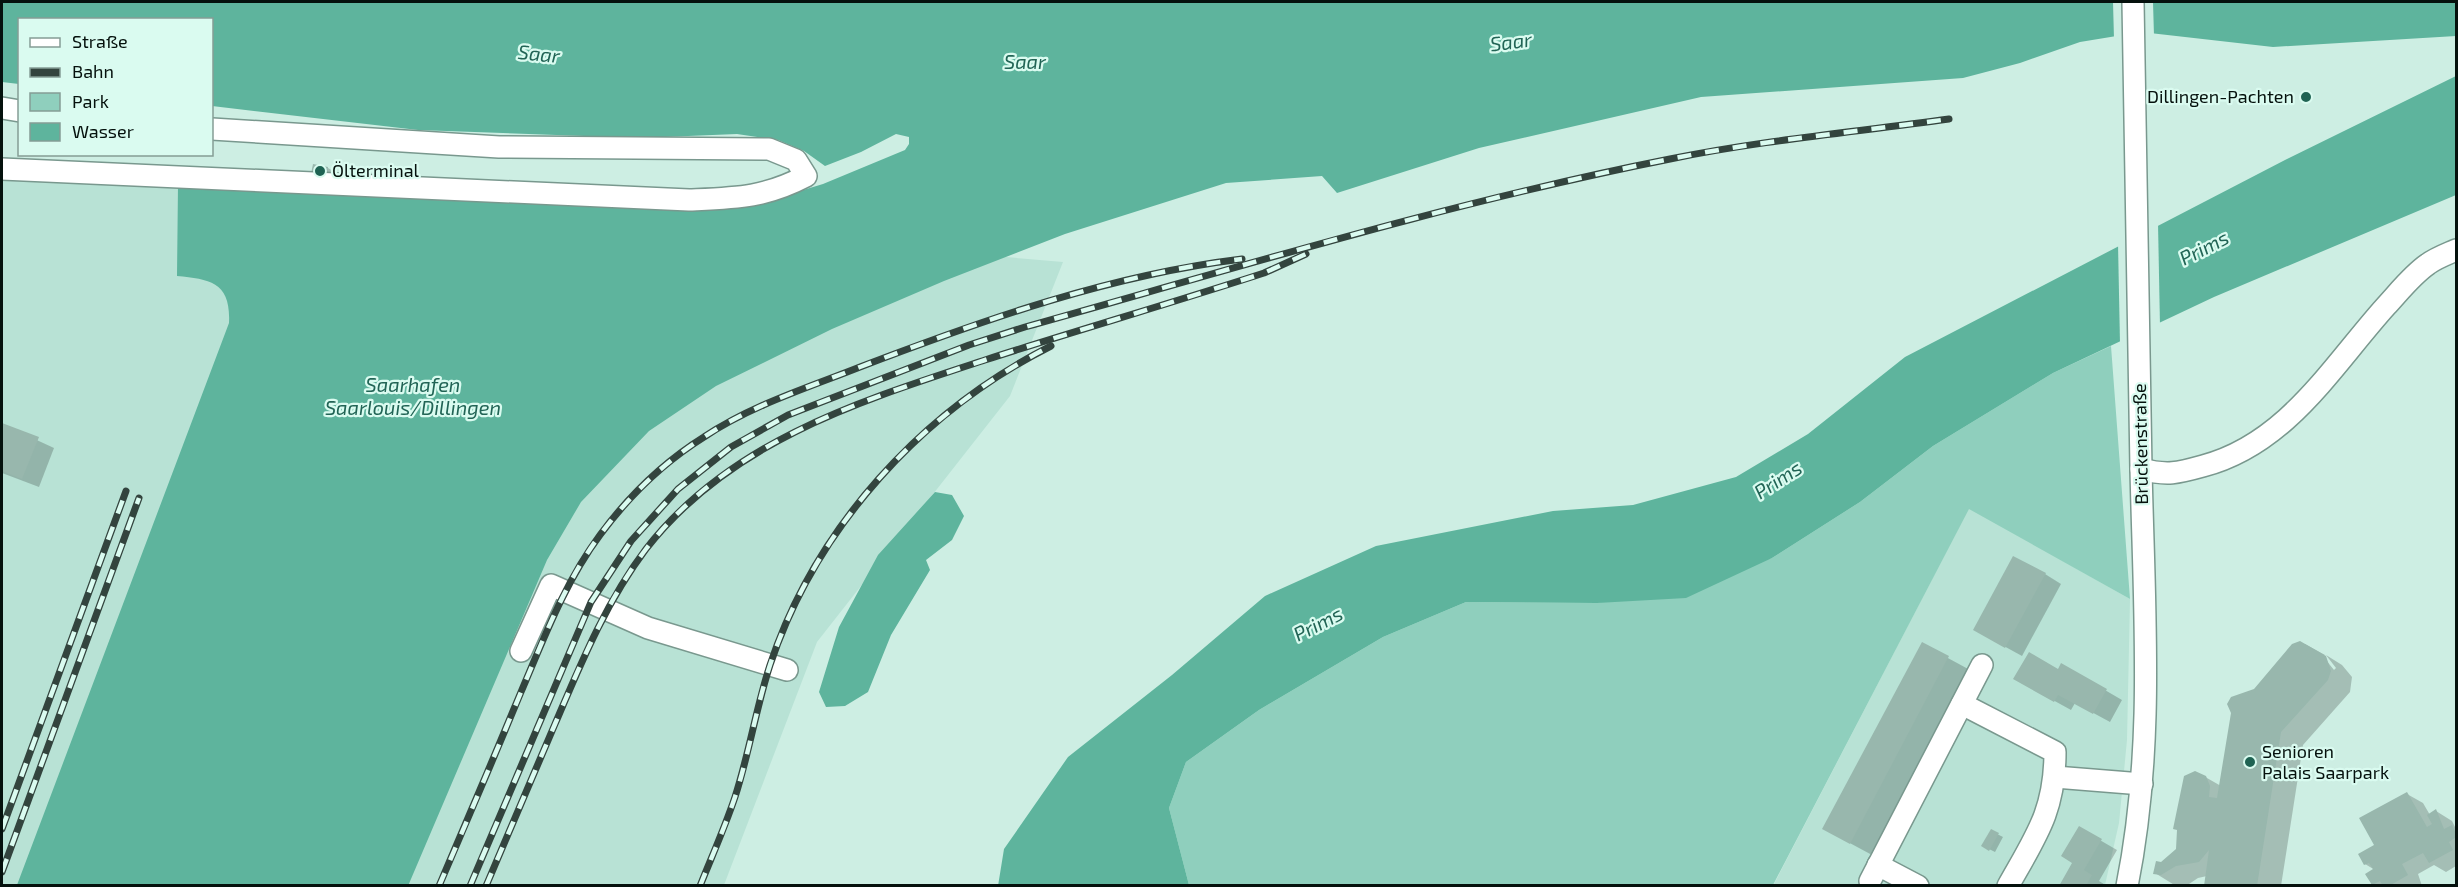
<svg xmlns="http://www.w3.org/2000/svg" width="2458" height="887" viewBox="0 0 2458 887" font-family="'Exo 2',sans-serif">
<rect width="100%" height="100%" fill="#cdeee3"/>
<g fill="#b8e2d5">
<path d="M2,163L178,185L1063,262L1010,396L817,642L724,885H2Z"/>
<path d="M1969,508L2130,599L2127,740L2119,823L2105,885L1773,886Z"/>
</g>
<path fill="#8fcfbd" d="M2111,346L2130,599L1969,509L1773,885H1189L1169,808L1186,762L1259,710L1383,637L1466,602L1597,603L1772,558L1860,502L1933,446L2053,373Z"/>
<g fill="#5eb49d">
<path d="M2,2H2456V36L2273,47L2141,32L2080,42L2020,63L1963,78L1701,97L1479,148L1337,193L1322,176L1226,183L1065,234L944,281L832,329L716,386L649,431L581,502L547,560L408,886L17,885L229,323C231,283 211,279 177,276L178,185L760,203L823,184L905,150L909,144V137L896,134L861,152L825,166L804,151L778,140L737,134L639,138L418,130L212,106V20H20L19,84L2,82Z"/>
<path d="M2456,76V195L2214,297L2053,373L1933,446L1860,502L1772,558L1686,598L1597,603L1466,602L1383,637L1259,710L1186,762L1169,808L1189,885L998,886L1004,849L1068,757L1172,675L1265,596L1376,546L1553,511L1633,505L1736,477L1808,434L1905,357L2285,160Z"/>
<path d="M935,492L952,495L964,516L952,540L926,560L930,570L891,635L868,692L845,706L826,707L819,692L839,627L878,555Z"/>
</g>
<g fill="#cdeee3">
<path d="M2113,2H2153L2154,36L2141,35L2114,39Z"/>
<path d="M2158,223L2160,326L2120,344L2118,243Z"/>
</g>
<g fill="#0003">
<path d="M328,168L333,171L332,179L318,177Z"/>
<path d="M2,424L54,448L39,487L2,473Z"/>
<path d="M2045,574L2061,584L2022,656L1991,639Z"/>
<path d="M1922,644L1970,670L1872,855L1846,841Z"/>
<path d="M2305,644L2325,655H2322L2334,670L2336,668L2326,655L2342,665L2352,677L2350,692L2303,745L2281,886H2205L2207,876L2198,878L2186,886H2176L2155,873L2177,850L2200,774L2221,786L2255,690L2293,645Z"/>
<path d="M2062,665L2122,700L2110,722L2075,703L2071,710L2015,679L2058,671Z"/>
<path d="M2407,794L2423,803L2430,815L2436,811L2452,821L2456,829V866L2446,872L2434,865L2418,874L2422,886H2375L2373,884L2375,870L2365,864Z"/>
<path d="M2079,828L2117,850L2099,881L2107,886H2061L2074,863Z"/>
<path d="M1991,831L2003,837L1995,852L1983,846Z"/>
</g>
<g fill="#98b7ad">
<path d="M313,164L328,167L327,177L311,174Z"/>
<path d="M2,423L39,437L22,479L2,471Z"/>
<path d="M2013,556L2046,573L2005,648L1973,630Z"/>
<path d="M2300,641L2326,656L2331,671L2328,680L2281,732L2257,886H2204L2209,850L2199,862L2176,866L2161,875L2153,874L2156,861L2161,862L2176,849L2177,830L2173,829L2184,776L2195,771L2206,776L2210,786L2209,797L2217,798L2231,713L2227,704L2231,697L2254,689L2292,644Z"/>
<path d="M1922,642L1949,656L1850,844L1822,829Z"/>
<path d="M2029,652L2058,669L2061,663L2107,689L2093,714L2058,695L2054,702L2013,679Z"/>
<path d="M2407,792L2427,827L2432,824L2427,815L2436,809L2444,829L2452,825L2456,834V837L2449,842L2453,850L2429,863L2423,853L2402,864L2408,875L2389,886H2383L2380,881L2372,885L2365,874L2373,869L2369,863L2364,865L2358,854L2374,845L2359,818Z"/>
<path d="M2079,826L2102,839L2084,870L2092,875L2086,886H2059L2072,863L2061,856Z"/>
<path d="M1991,829L1999,833L1989,851L1981,846Z"/>
</g>
<g fill="none" stroke-linecap="round" stroke-linejoin="round">
<g stroke="#79988e" stroke-width="24">
<g id="minor">
<path d="M2,108L20,111"/>
<path d="M2,169L689,200C736,198 764,198 806,176L796,160L769,149L499,147L212,129"/>
<path d="M2141,469C2167,476 2178,473 2203,466C2287,444 2332,366 2386,306C2399,292 2412,275 2428,264C2436,258 2447,254 2456,250"/>
<path d="M521,651L551,585L648,628L787,670"/>
<path d="M1962,704L2055,752C2055,811 2036,836 2008,886"/>
<path d="M2055,777L2142,784"/>
<path d="M1878,865L1918,886"/>
<path d="M1870,881L1982,665"/>
<path d="M2127,886C2155,747 2144,609 2141,469C2137,313 2136,157 2133,2"/>
</g>
</g>
<use href="#minor" stroke="#fff" stroke-width="21"/>
<g stroke="#33443e" stroke-width="7">
<g id="rail">
<path d="M2,829L126,491"/>
<path d="M2,872L139,498"/>
<path d="M439,886C467,821 494,757 521,692C544,638 565,582 600,535C628,497 664,462 704,437C752,405 807,388 860,367C983,320 1110,275 1242,259"/>
<path d="M470,886L591,602L631,541L678,489L731,447L788,415L969,345L1025,327C1239,267 1452,202 1670,159C1763,140 1856,132 1949,119"/>
<path d="M486,886C509,832 532,778 555,724C581,663 606,602 646,549C730,441 860,401 985,360C1078,330 1172,303 1264,273L1306,254"/>
<path d="M700,886C712,856 725,827 735,797C749,754 756,708 770,665C816,527 922,411 1051,346"/>
</g>
</g>
<use href="#rail" stroke="#dafbf0" stroke-width="4.5" stroke-dasharray="14" stroke-linecap="butt"/>
</g>
<g fill="#1f6353" stroke="#dafbf0" stroke-width="2">
<circle cx="2306" cy="97" r="6"/>
<circle cx="320" cy="171" r="6"/>
<circle cx="2250" cy="762" r="6"/>
</g>
<g text-anchor="middle" stroke-width="4.5" stroke-linejoin="round" paint-order="stroke">
<g font-size="18" fill="#05110d" stroke="#dafbf0" text-anchor="start">
<text x="2294" y="103" text-anchor="end">Dillingen-Pachten</text>
<text x="332" y="177">Ölterminal</text>
<text x="2262" y="758">Senioren<tspan x="2262" dy="21">Palais Saarpark</tspan></text>
</g>
<g font-size="18" fill="#05110d" stroke="#dafbf0">
<text transform="translate(2141 444) rotate(-91)" y="6">Brückenstraße</text>
</g>
<g font-size="20" font-style="italic" fill="#216455" stroke="#dafbf0">
<text transform="translate(1511 42) rotate(-7)" y="7">Saar</text>
<text transform="translate(539 54) rotate(6)" y="7">Saar</text>
<text x="1025" y="69">Saar</text>
<text transform="translate(2204 248) rotate(-27)" y="7">Prims</text>
<text x="413" y="392">Saarhafen<tspan x="413" dy="23">Saarlouis/Dillingen</tspan></text>
<text transform="translate(1778 480) rotate(-33)" y="7">Prims</text>
<text transform="translate(1318 624) rotate(-27)" y="7">Prims</text>
</g>
</g>
<rect width="2458" height="887" fill="none" stroke="#05110d" stroke-width="6"/>
<rect x="18" y="18" width="195" height="138" fill="#dafbf0" stroke="#859d95" stroke-width="1.5"/>
<rect x="30" y="38" width="30" height="9" fill="#ffffff" stroke="#859d95" stroke-width="1.5"/>
<text x="72" y="48" font-size="18" fill="#05110d">Straße</text>
<rect x="30" y="68" width="30" height="9" fill="#33443e" stroke="#859d95" stroke-width="1.5"/>
<text x="72" y="78" font-size="18" fill="#05110d">Bahn</text>
<rect x="30" y="93" width="30" height="18" fill="#8fcfbd" stroke="#859d95" stroke-width="1.5"/>
<text x="72" y="108" font-size="18" fill="#05110d">Park</text>
<rect x="30" y="123" width="30" height="18" fill="#5eb49d" stroke="#859d95" stroke-width="1.5"/>
<text x="72" y="138" font-size="18" fill="#05110d">Wasser</text>
</svg>
